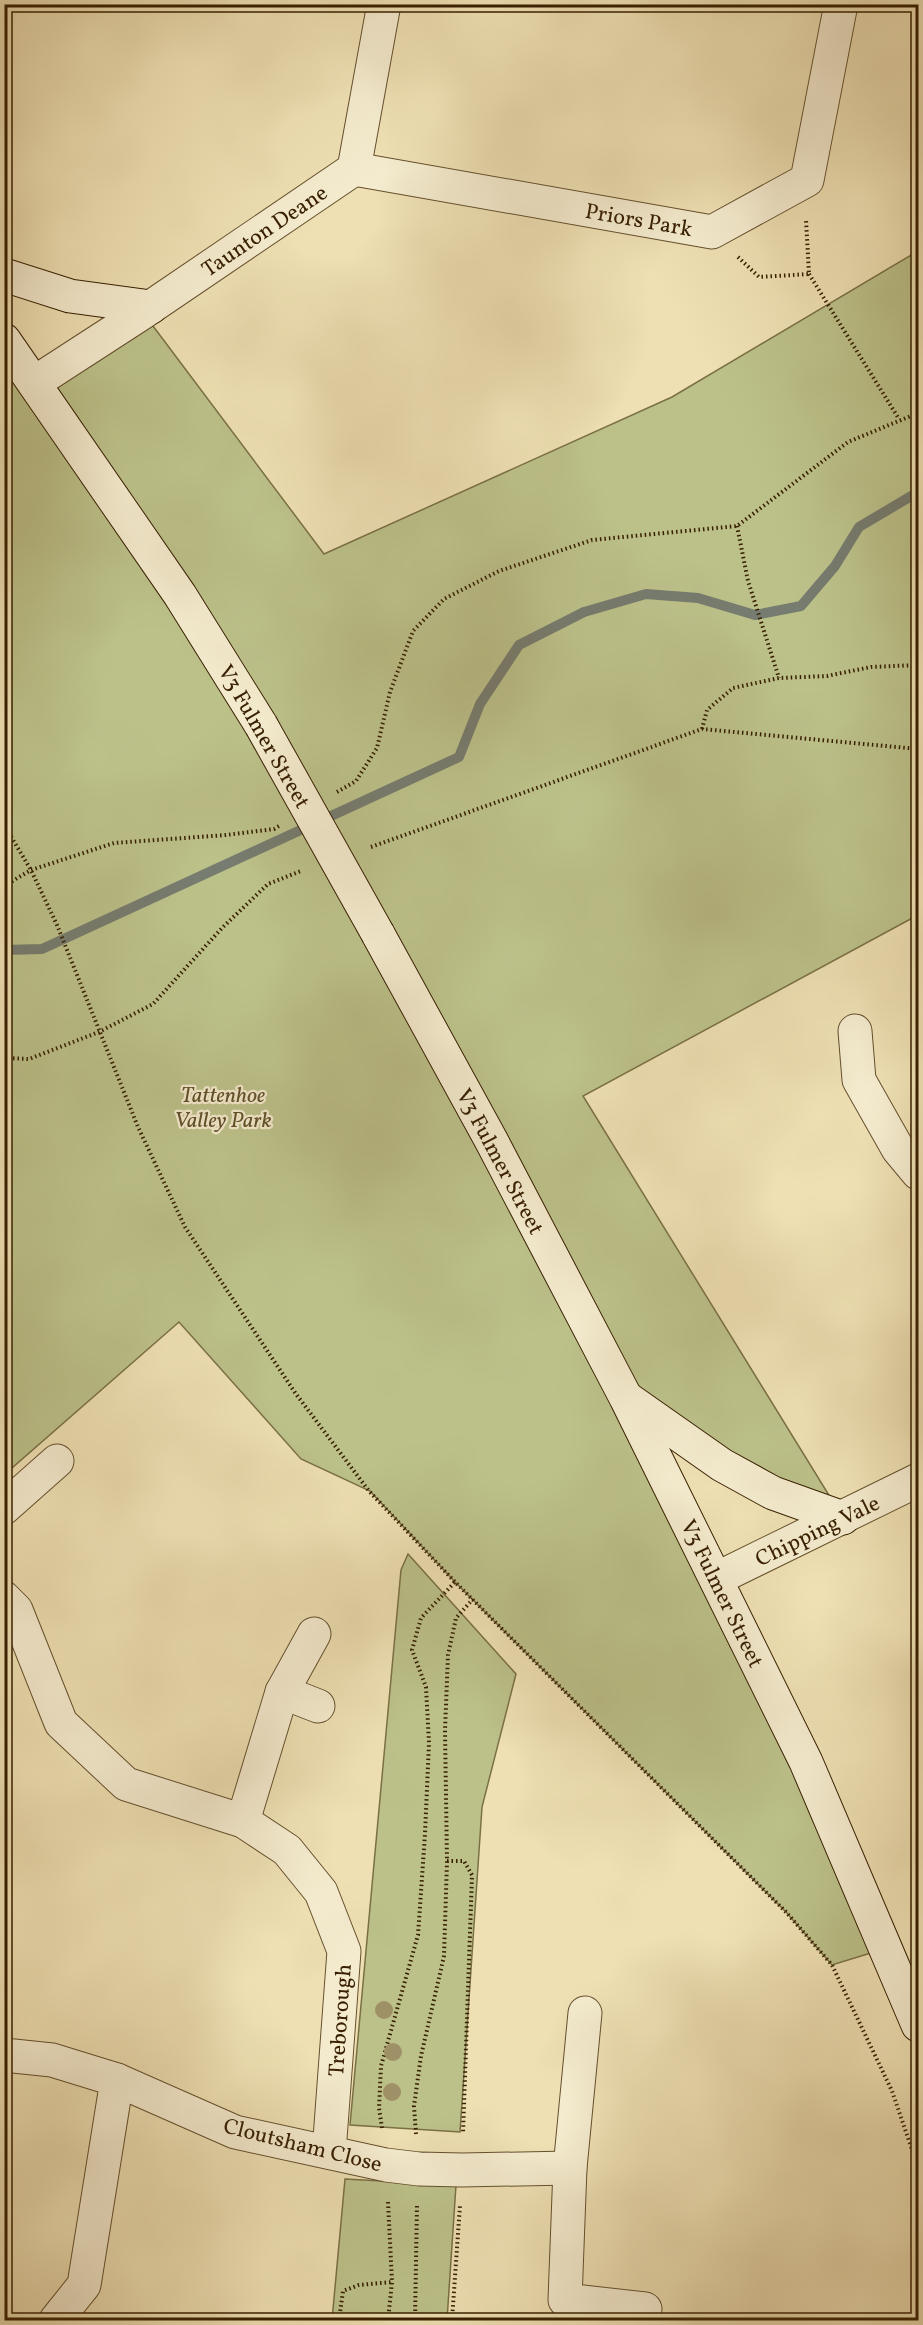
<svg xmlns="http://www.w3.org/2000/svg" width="923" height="2325" viewBox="0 0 923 2325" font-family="Vollkorn,serif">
<rect width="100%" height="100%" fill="#eee0b3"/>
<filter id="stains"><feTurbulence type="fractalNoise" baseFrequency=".00333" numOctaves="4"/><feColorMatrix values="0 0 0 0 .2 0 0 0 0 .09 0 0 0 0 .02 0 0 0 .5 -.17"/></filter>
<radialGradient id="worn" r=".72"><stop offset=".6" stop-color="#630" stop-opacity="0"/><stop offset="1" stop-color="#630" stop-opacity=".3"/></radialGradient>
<g fill="#bcc18a" stroke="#7a7045" stroke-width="1.5">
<path d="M918,251V915L583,1096L843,1518L627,1399L887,1948L832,1965L786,1912L455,1582L370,1491L301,1459L179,1322L5,1474L4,341L34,383L150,322L324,554L672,397Z"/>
<path d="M408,1554L516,1674L482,1807L460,2132L350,2125L401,1570Z"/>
<path d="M345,2179L456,2185L447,2320H332Z"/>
</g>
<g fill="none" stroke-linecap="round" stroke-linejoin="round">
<path stroke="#767c6f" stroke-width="10" d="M4,950L42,949L459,757L480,704L519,645L584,612L646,594L698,598L755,615L801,606L835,566L859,527L918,492"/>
<g stroke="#654f2d" stroke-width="35">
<g id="street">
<path d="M354,169L712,232L807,180L841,4"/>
<path d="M34,383L142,313L354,169L384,4"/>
<path d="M855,1031L859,1080L898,1149L918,1173"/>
<path d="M4,1508L57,1461"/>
<path d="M716,1579L918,1480"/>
<path d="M4,1598L16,1610L61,1723L126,1784L243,1821L287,1850L321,1892L344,1951L329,2152"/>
<path d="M282,1692L318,1706"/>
<path d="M243,1821L282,1692L314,1634"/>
<path d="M585,2013L570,2168L565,2300L645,2309"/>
<path d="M4,2055L52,2060L117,2080L84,2285L56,2320"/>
<path d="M117,2080L235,2132L386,2165L419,2169L462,2170L570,2168"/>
</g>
</g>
<g stroke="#371f00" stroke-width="35">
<g id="secondary">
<path d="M4,275L70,296L151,307"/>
<path d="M4,340L180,595L261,725"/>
<path d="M378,934L491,1140L626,1398L806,1762L918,2025"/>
<path d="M628,1399L722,1465L773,1493L843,1518"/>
</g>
</g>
<g stroke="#371f00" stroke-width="4" stroke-dasharray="1.5 3" stroke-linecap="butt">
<path d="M738,257L759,277L809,274L806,220"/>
<path d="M809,274L899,419"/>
<path d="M737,526L748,581L779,678"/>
<path d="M702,729L707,710L733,688L779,678L827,676L871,667L918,665"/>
<path d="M337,792L356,781L377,748L390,692L413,631L444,599L499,571L592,540L737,526L848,442L918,413"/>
<path d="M4,825L31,870L57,925L138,1127L185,1227L296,1394L369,1491L455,1582L786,1912L832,1965L892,2091L918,2167"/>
<path d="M371,847L702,729L918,749"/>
<path d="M4,886L31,870L114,843L226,835L274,829L279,826"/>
<path d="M4,1058L29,1059L99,1032L153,1004L222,928L268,884L301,871"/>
<path d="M447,1861H464L472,1875L463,2134"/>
<path d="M382,2128L379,2108L381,2066L418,1935L425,1834L429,1743L426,1687L412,1650L421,1618L455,1582"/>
<path d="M416,2134L414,2106L421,2056L444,1956L447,1861L445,1730L448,1655L456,1618L473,1599"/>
<path d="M388,2202L392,2282L388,2320"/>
<path d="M339,2320L343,2291L359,2285L392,2282"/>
<path d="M415,2320L417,2204"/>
<path d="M452,2320L460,2205"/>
</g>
<use href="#street" stroke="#f4ebce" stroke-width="33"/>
<use href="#secondary" stroke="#f4ebce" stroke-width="33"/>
<g stroke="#371f00" stroke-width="35" stroke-linecap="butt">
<path id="secondary-bridge" d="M261,725L378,934"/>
</g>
<use href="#secondary-bridge" stroke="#f4ebce" stroke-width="33"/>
</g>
<g fill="#9f9167">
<circle cx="384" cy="2010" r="9"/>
<circle cx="393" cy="2052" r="9"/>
<circle cx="392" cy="2092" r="9"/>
</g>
<g text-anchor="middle" stroke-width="4.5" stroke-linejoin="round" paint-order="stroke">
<g font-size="22" fill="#371f00" stroke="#f4ebce">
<text transform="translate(639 219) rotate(10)" y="8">Priors Park</text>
<text transform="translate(264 230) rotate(-34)" y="8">Taunton Deane</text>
<text transform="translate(265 736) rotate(60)" y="8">V3 Fulmer Street</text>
<text transform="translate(501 1161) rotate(62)" y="8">V3 Fulmer Street</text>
<text transform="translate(817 1530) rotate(-26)" y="8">Chipping Vale</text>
<text transform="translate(723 1593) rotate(64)" y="8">V3 Fulmer Street</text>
<text transform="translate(339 2020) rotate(-86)" y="8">Treborough</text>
<text transform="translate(303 2144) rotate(14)" y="8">Cloutsham Close</text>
</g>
<g font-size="22" font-style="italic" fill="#5f5029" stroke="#f4ebce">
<text x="223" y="1102">Tattenhoe<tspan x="223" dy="25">Valley Park</tspan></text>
</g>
</g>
<rect width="923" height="2325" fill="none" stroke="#eee0b3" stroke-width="24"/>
<rect x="6" y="6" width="911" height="2313" fill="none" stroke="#371f00" stroke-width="3"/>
<rect x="12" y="12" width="899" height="2301" fill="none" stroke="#371f00" stroke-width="1.5"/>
<rect width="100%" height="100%" filter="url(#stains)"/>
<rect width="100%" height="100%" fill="url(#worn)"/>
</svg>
